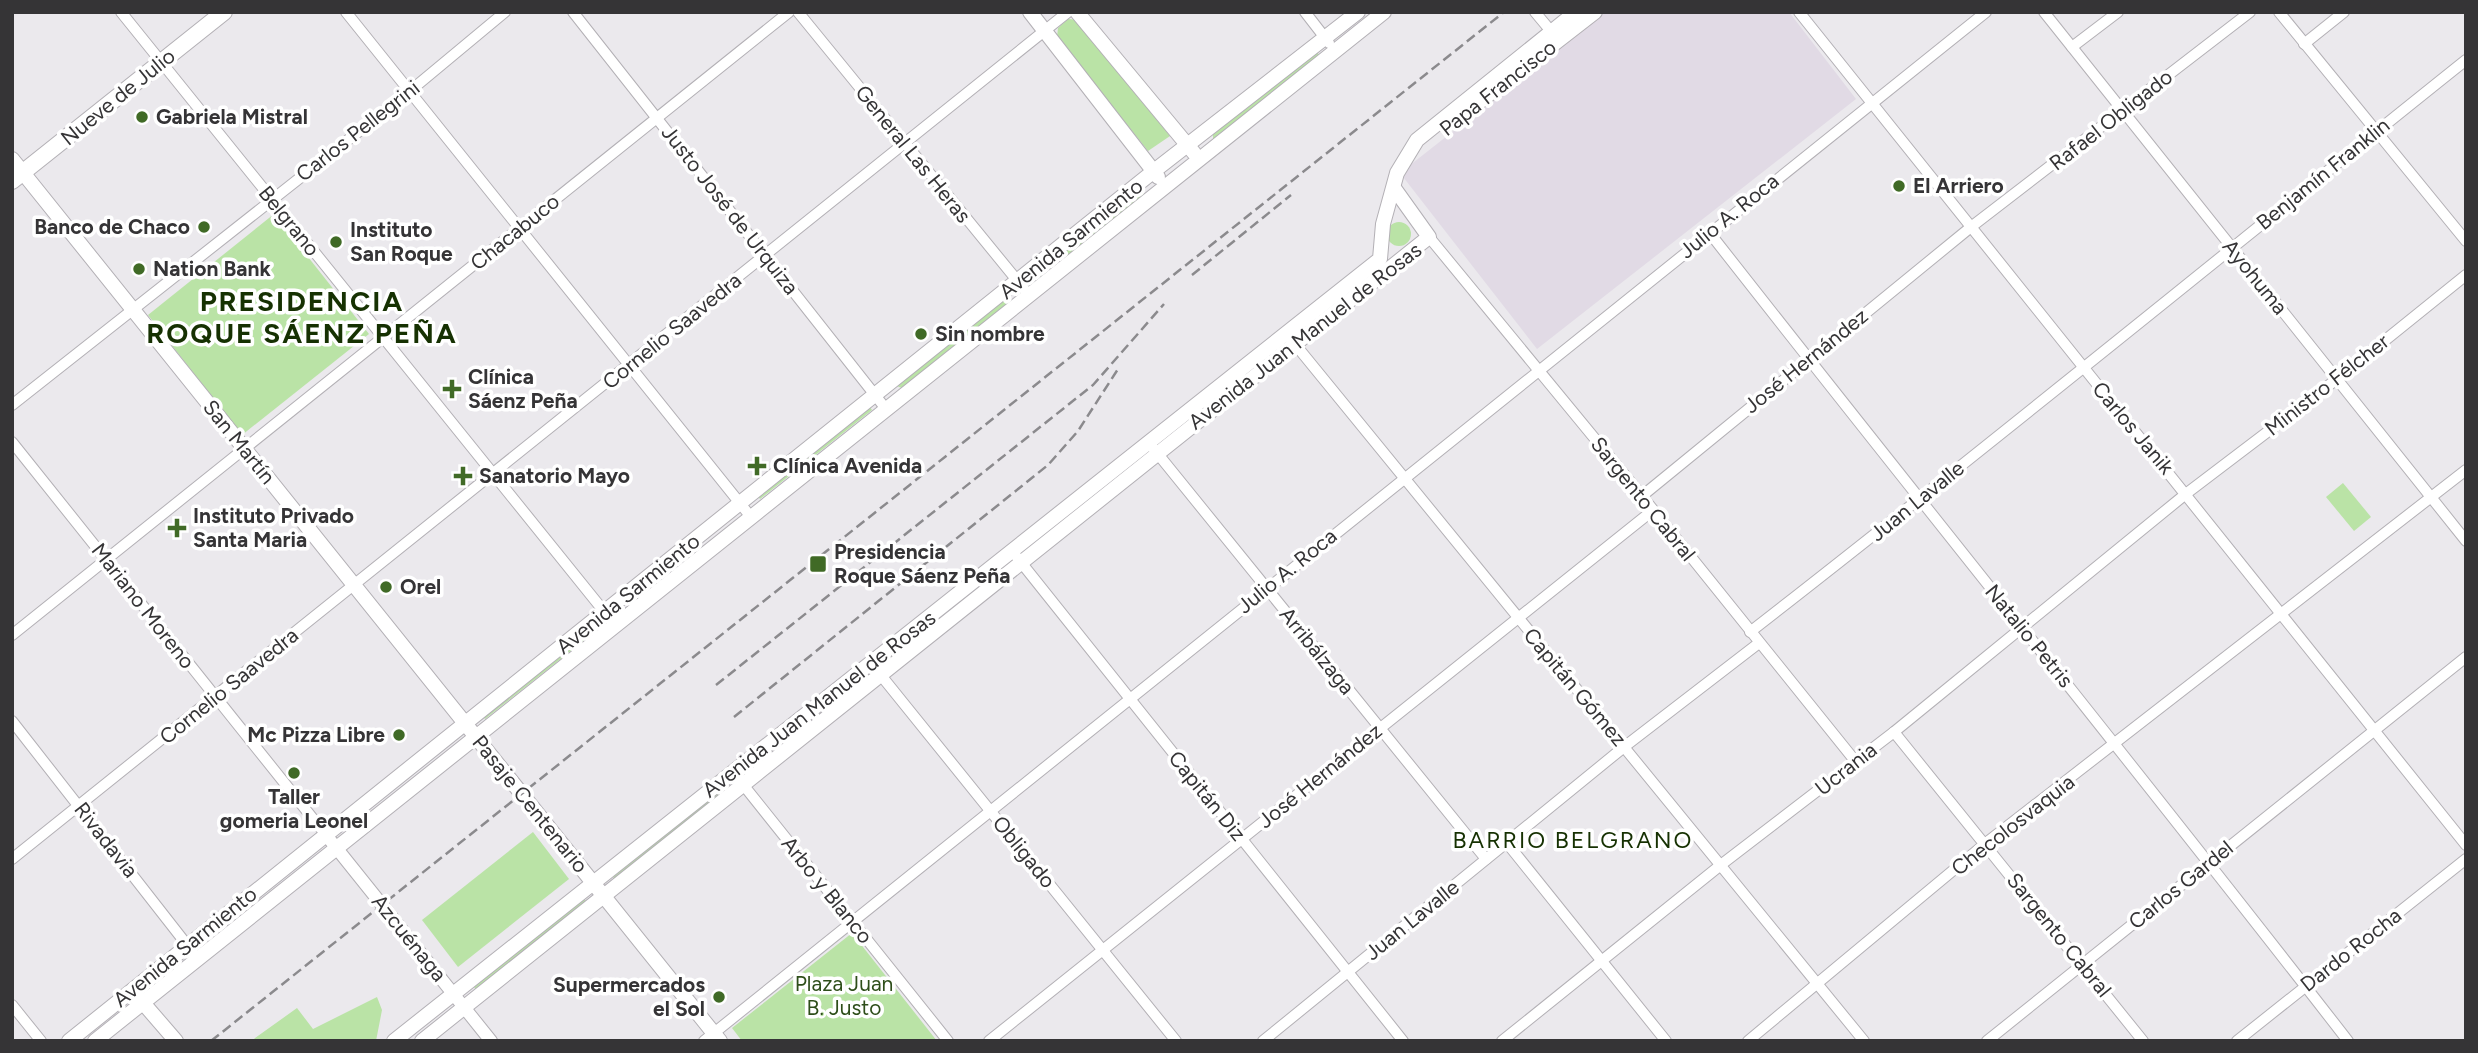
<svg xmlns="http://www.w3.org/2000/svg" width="2478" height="1053" viewBox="0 0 2478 1053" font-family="Figtree,sans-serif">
<rect width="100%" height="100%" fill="#ebe9ed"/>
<path fill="#e1dae5" d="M1605,12H1789L1856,99L1537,349L1400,173Z"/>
<g fill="#bae3a6">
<path d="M1068,19L1079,20L1170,136L1148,151L1057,37L1058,28Z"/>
<path d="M1317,52L1320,56L1213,141V133Z"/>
<path d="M1142,190L1146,197L1041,280L1037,279V271Z"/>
<path d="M274,214L369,334L242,435L148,315Z"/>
<circle cx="1399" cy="234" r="12"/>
<path d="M1007,298L1011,302L904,389L897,386Z"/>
<path d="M870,407L872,410L760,499L757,495Z"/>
<path d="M2343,483L2371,517L2354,531L2326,497Z"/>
<path d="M593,627L596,631L485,719L482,715Z"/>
<path d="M725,787L728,791L616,881L613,877Z"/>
<path d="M533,832L569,879L458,967L422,920Z"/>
<path d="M584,899L587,902L477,991L474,987Z"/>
<path d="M852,933L937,1041H742L732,1028Z"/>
<path d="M377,997L382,1010L376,1041H251L297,1008L313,1029Z"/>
</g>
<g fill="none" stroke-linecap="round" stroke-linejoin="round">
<g stroke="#b3b0b5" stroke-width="12">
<g id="minor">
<path d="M121,12L615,625"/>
<path d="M346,12L751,517"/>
<path d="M573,12L886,409"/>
<path d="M798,12L1029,295"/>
<path d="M1305,12L1329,43"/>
<path d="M1535,12L1555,36"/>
<path d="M1799,12L2466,845"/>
<path d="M2044,12L2466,541"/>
<path d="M2279,12L2466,241"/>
<path d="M2304,44L2344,12"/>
<path d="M2072,47L2118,12"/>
<path d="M1709,232C1921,503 2137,769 2348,1041"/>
<path d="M1429,237L1642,496L1856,762"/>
<path d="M1290,338L1864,1041"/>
<path d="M12,405L410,91L505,12"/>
<path d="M12,442L326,835"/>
<path d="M1149,443L1486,859"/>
<path d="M1642,496L1971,227L2250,12"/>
<path d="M1012,551L1403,1041"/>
<path d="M1750,632C1991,445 2227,251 2466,60"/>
<path d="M12,635L789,12"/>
<path d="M871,663L1176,1041"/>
<path d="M12,721L198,959"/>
<path d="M1894,732L2143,1041"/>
<path d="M733,772L948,1041"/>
<path d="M1507,843L1666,1041"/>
<path d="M12,859L1068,12"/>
<path d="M12,1005L41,1041"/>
<path d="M704,1041L1986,12"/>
<path d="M989,1041L1652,511"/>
<path d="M1263,1041L1624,747L1759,643"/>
<path d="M1502,1041L1722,864L1894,732L2187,493L2337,379L2466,275"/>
<path d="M1748,1041L1986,843L2466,470"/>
<path d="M1987,1041L2466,657"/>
<path d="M2237,1041L2466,859"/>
</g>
</g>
<g stroke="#b3b0b5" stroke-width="14">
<path id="tertiary" d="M326,835L491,1041"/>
</g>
<g stroke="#b3b0b5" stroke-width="16">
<g id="secondary">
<path d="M1030,12L1158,177"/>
<path d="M1077,12L1194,153"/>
<path d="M1474,106L1595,12"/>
<path d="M12,159L720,1041"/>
<path d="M138,997L176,1041"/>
<path d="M69,1041L1154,171L1358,12"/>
<path d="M95,1041L1384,12"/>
<path d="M394,1041L1380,259L1383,224L1397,173L1417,140L1576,12"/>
<path d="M422,1041L1429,237L1394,188"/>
</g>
</g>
<g stroke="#b3b0b5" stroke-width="18">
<path id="primary" d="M12,181L224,12"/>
</g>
<use href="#minor" stroke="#fff" stroke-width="10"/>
<use href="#tertiary" stroke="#fff" stroke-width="12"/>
<use href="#secondary" stroke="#fff" stroke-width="14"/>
<use href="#primary" stroke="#fff" stroke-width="16"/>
<g stroke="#8b8a8d" stroke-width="2.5" stroke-dasharray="10 5" stroke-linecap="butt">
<path d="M1192,275L1291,195"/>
<path d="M716,685L1093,385L1164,304"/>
<path d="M734,717L1048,465L1078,431L1118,369"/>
<path d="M211,1041L1504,12"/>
</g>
</g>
<g fill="#406a26" stroke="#fff" stroke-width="2.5">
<circle cx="142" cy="117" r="7"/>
<circle cx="1899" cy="186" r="7"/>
<circle cx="204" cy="227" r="7"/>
<circle cx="336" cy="242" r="7"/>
<circle cx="139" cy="269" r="7"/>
<circle cx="921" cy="334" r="7"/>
<path d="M448.5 378.5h7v7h7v7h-7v7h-7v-7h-7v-7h7z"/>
<path d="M753.5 455.5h7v7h7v7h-7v7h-7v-7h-7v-7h7z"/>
<path d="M459.5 465.5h7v7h7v7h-7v7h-7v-7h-7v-7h7z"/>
<path d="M173.5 517.5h7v7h7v7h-7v7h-7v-7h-7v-7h7z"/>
<rect x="809" y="555" width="18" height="18" rx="3.5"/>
<circle cx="386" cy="587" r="7"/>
<circle cx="399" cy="735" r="7"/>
<circle cx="294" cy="773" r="7"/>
<circle cx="719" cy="997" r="7"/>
</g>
<g text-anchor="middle" stroke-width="7" stroke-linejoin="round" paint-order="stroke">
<g font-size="21" fill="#353436" stroke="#fff">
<text transform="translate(1498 88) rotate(-38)" y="7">Papa Francisco</text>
<text transform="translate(118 97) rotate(-39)" y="7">Nueve de Julio</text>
<text transform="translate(2111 120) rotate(-38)" y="7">Rafael Obligado</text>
<text transform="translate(358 131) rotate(-38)" y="7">Carlos Pellegrini</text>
<text transform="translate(913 154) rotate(51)" y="7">General Las Heras</text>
<text transform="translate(2323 174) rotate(-39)" y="7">Benjamín Franklin</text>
<text transform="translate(730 210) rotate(52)" y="7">Justo José de Urquiza</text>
<text transform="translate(1729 216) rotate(-39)" y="7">Julio A. Roca</text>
<text transform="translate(289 221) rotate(51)" y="7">Belgrano</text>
<text transform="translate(515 232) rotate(-39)" y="7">Chacabuco</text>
<text transform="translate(1071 239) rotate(-39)" y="7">Avenida Sarmiento</text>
<text transform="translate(2255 277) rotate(51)" y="7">Ayohuma</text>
<text transform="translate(672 331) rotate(-39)" y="7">Cornelio Saavedra</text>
<text transform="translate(1305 336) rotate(-38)" y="7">Avenida Juan Manuel de Rosas</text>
<text transform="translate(1806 361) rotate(-39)" y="7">José Hernández</text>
<text transform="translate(2327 385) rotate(-38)" y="7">Ministro Félcher</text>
<text transform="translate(2133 428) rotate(50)" y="7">Carlos Janik</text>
<text transform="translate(239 442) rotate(51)" y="7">San Martín</text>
<text transform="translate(1643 499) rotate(51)" y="7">Sargento Cabral</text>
<text transform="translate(1917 501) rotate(-39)" y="7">Juan Lavalle</text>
<text transform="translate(1287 571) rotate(-39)" y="7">Julio A. Roca</text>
<text transform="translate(628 594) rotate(-39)" y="7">Avenida Sarmiento</text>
<text transform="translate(143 606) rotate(52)" y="7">Mariano Moreno</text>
<text transform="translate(2029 636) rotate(51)" y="7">Natalio Petris</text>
<text transform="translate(1317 651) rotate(51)" y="7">Arribálzaga</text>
<text transform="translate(229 686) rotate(-39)" y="7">Cornelio Saavedra</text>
<text transform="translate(1575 687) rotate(50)" y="7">Capitán Gómez</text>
<text transform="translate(819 704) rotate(-38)" y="7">Avenida Juan Manuel de Rosas</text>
<text transform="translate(1846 769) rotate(-38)" y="7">Ucrania</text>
<text transform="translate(1320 776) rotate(-39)" y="7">José Hernández</text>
<text transform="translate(1207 796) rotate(51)" y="7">Capitán Diz</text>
<text transform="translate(530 804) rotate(51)" y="7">Pasaje Centenario</text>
<text transform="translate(2013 825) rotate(-38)" y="7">Checolosvaquia</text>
<text transform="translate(106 840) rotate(52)" y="7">Rivadavia</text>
<text transform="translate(1024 852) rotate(51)" y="7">Obligado</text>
<text transform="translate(2181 885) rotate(-39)" y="7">Carlos Gardel</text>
<text transform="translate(827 890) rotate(51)" y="7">Arbo y Blanco</text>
<text transform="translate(1412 920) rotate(-39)" y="7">Juan Lavalle</text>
<text transform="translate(2059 935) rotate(51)" y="7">Sargento Cabral</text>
<text transform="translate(409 938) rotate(51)" y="7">Azcuénaga</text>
<text transform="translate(185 947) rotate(-39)" y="7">Avenida Sarmiento</text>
<text transform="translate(2351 950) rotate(-38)" y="7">Dardo Rocha</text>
</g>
<g font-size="21" font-weight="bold" fill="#353436" stroke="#fff" text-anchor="start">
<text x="156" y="124">Gabriela Mistral</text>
<text x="1913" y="193">El Arriero</text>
<text x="190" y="234" text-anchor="end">Banco de Chaco</text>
<text x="350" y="237">Instituto<tspan x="350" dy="24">San Roque</tspan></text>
<text x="153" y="276">Nation Bank</text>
<text x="935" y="341">Sin nombre</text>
<text x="468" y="384">Clínica<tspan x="468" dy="24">Sáenz Peña</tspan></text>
<text x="773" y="473">Clínica Avenida</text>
<text x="479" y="483">Sanatorio Mayo</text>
<text x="193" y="523">Instituto Privado<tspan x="193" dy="24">Santa Maria</tspan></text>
<text x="834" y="559">Presidencia<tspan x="834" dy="24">Roque Sáenz Peña</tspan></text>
<text x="400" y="594">Orel</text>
<text x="385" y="742" text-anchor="end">Mc Pizza Libre</text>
<text x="294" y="804" text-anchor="middle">Taller<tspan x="294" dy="24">gomeria Leonel</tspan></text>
<text x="705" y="992" text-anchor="end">Supermercados<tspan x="705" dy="24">el Sol</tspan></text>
</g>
<g font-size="21" fill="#2e4e1a" stroke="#fff">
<text x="844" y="991">Plaza Juan<tspan x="844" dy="24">B. Justo</tspan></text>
</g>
<g font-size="23" letter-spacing="2" fill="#163102" stroke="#fff">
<text x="1573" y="848">BARRIO BELGRANO</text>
</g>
<g font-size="28" font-weight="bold" letter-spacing="2" fill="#163102" stroke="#fff">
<text x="302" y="311">PRESIDENCIA<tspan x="302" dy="32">ROQUE SÁENZ PEÑA</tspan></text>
</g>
</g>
<rect width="2478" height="1053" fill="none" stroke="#353436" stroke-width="28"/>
</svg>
